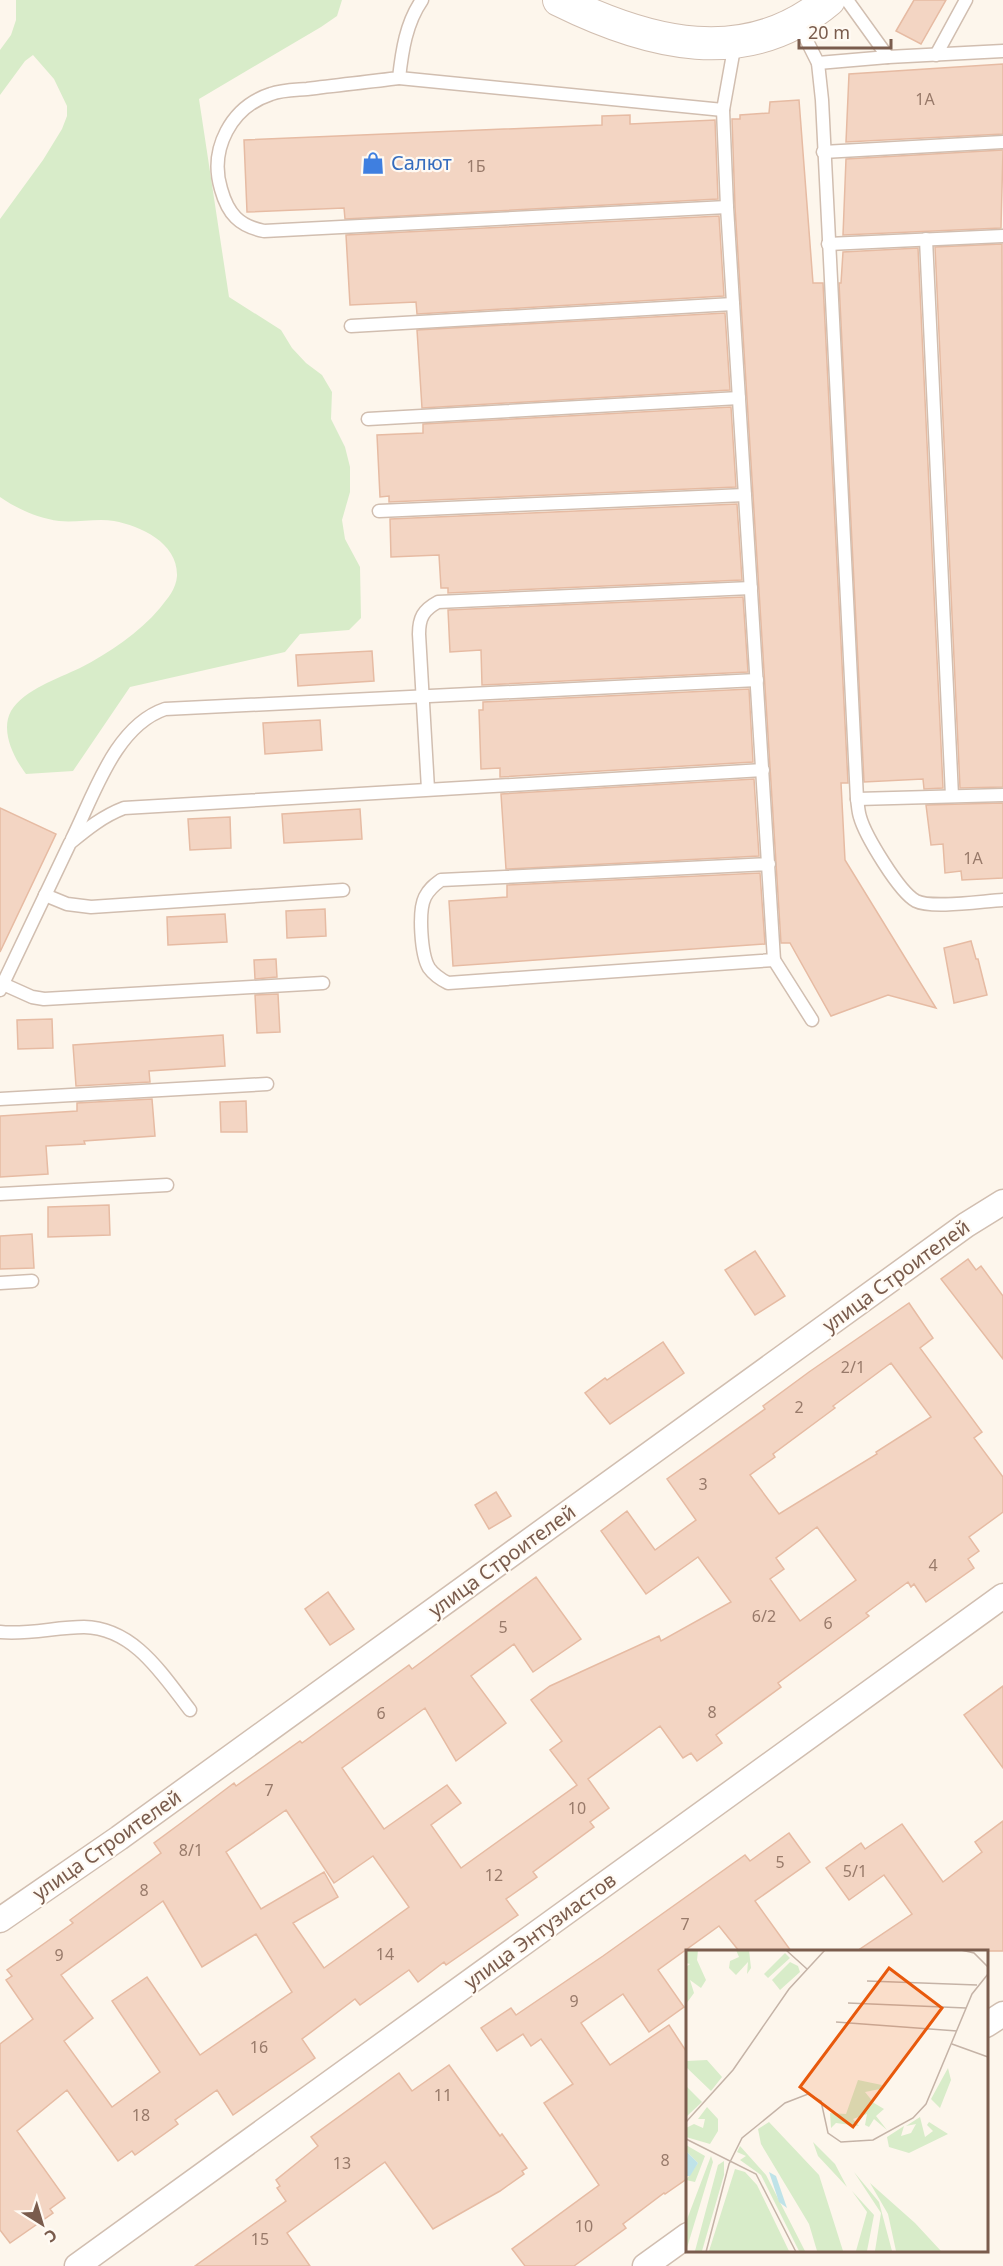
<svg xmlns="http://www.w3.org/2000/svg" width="1003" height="2266" viewBox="0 0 1003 2266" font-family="'Noto Sans',sans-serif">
<rect width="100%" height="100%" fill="#fdf6ec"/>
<path fill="#d8ecc9" d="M16,0H342L337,16L321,27L199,99L229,297L281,330L292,348L306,363L322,375L332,392L331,419L345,447L350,467V492L342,520L345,539L360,567L361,618L349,630L300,634L285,652L130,687L73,771L26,774C14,758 0,731 11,711C25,689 57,679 80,668C109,653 139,633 160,608C168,598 176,589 177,576C178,543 141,526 114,521C97,518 76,523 59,521C38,518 17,509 0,497V219L43,160L62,129L67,116V106L54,79L33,55L25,61L0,95V50L11,35L16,20Z"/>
<g fill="#f3d5c3" stroke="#e6bba3" stroke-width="1.5" fill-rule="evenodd">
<path d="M914,0H946L921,44L896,31Z"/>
<path d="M1003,64V134L846,142L849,74Z"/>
<path d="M799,100L813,283H823L848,783H841L845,860L936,1008L888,995L831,1016L790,943H781L735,207L732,119H740V115L769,113L770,102Z"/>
<path d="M630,115V124L715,120L718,199L345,219L344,208L247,212L244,140L602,125V116Z"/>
<path d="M1003,150L1001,228L843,235L846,159Z"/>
<path d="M719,216L724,296L417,314L416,302L350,305L346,235Z"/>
<path d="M1002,244L1003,787L960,788L935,247Z"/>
<path d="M918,248L943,788L924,789L923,779L864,782L839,283H841L843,252Z"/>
<path d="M725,313L730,390L422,408L417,330Z"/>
<path d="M731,407L736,487L389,502V496L380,497L377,435L423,433V424Z"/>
<path d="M737,504L742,580L448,593V588H441L439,555L391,557L390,519Z"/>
<path d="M743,597L748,672L482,685L481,650L450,652L448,610Z"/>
<path d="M372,651L374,681L298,686L296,655Z"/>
<path d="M749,689L753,762L500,777V768L481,769L479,710H483V702Z"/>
<path d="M320,720L322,750L265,754L263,723Z"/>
<path d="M754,779L759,856L506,869L501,794Z"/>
<path d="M1003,803V878L962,880L961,871L945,873L943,844L931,845L926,805Z"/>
<path d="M0,808L56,834L0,952Z"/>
<path d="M360,809L362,839L284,843L282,814Z"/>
<path d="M230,817L231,848L190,850L188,819Z"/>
<path d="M760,873L765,944L453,966L449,901L507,897V885Z"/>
<path d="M325,909L326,936L287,938L286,911Z"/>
<path d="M225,914L227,942L168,945L167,917Z"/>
<path d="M971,941L976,959H978L987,995L954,1003L944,948Z"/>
<path d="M276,959L277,977L255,979L254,960Z"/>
<path d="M278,994L280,1032L257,1033L255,995Z"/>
<path d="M52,1019L53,1048L18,1049L17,1020Z"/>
<path d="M223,1035L225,1066L149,1071L150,1082L76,1086L73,1045Z"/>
<path d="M152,1099L155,1136L84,1141L85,1144L46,1146L48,1174L0,1177V1116L77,1111V1103Z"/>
<path d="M246,1101L247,1132H221L220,1102Z"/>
<path d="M109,1205L110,1235L48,1237V1207Z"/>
<path d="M32,1234L34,1268L0,1269V1236Z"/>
<path d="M755,1251L785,1296L755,1315L725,1270Z"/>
<path d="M968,1259L976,1270L981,1266L1003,1296V1359L941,1279Z"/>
<path d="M909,1303L933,1338L920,1348L982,1432L974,1438L1003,1477V1512L969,1537L979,1551L968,1559L974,1568L926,1602L914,1584L911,1587L908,1582L866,1613L869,1616L778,1683L781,1687L716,1735L722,1743L697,1761L691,1753L683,1758L660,1726L588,1779L609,1808L590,1822L594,1827L533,1872L537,1877L506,1899L518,1915L446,1965L444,1962L418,1982L409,1970L360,2005L355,1999L302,2039L315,2058L233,2115L217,2090L175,2120L178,2124L135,2155L132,2151L118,2161L67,2090L17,2131L65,2198L50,2209L53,2213L10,2243L0,2230V2044L33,2019L6,1980L12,1976L7,1970L73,1923L70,1920L161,1853L154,1843L181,1823L234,1783L236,1786L300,1741L302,1743L409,1665L412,1669L536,1577L581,1639L533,1672L514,1644L471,1676L506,1723L456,1761L425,1708L342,1768L384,1829L447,1785L461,1803L431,1825L461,1868L577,1785L550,1750L562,1741L531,1700L550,1686L659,1636L661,1641L731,1602L698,1557L646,1594L601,1531L627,1511L655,1550L696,1520L667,1479L765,1409L763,1406L809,1372ZM891,1363L931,1417L876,1452L877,1454L779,1514L750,1475L775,1457L773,1454L835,1408L833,1406ZM817,1527L856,1580L800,1621L770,1579L784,1569L776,1558ZM286,1810L334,1883L373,1856L409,1907L324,1968L293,1923L338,1897L324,1872L261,1909L226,1852ZM163,1901L202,1967L256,1934L292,1992L200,2055L147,1977L112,2001L160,2072L112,2107L64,2041L93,2018L61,1975Z"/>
<path d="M663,1342L684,1373L610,1424L585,1393L605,1378L607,1380Z"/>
<path d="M496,1492L511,1516L489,1529L475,1505Z"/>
<path d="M328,1592L354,1629L330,1645L305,1609Z"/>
<path d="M1003,1686V1768L964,1715Z"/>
<path d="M1003,1821V1951H857L912,1914L884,1875L849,1900L826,1868L861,1843L865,1849L902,1824L943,1882L982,1852L975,1842Z"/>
<path d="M789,1833L810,1862L755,1901L791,1951H739L719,1926L658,1970L684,2007L649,2032L623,1994L581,2023L610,2065L669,2025L688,2054V2178L665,2194L664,2193L623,2224L626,2228L574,2266H525L512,2249L599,2185L544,2103L573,2084L541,2039L531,2046L523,2034L497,2051L481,2028L511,2008L516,2015L603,1956L745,1855L750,1861Z"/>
<path d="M449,2065L500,2136L502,2134L527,2168L522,2171L524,2174L500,2191L433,2229L385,2162L287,2233L310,2266H195L286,2201L277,2188L280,2186L276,2180L318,2146L311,2137L399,2073L412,2091Z"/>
</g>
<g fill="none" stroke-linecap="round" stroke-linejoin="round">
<g stroke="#d1beb0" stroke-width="15">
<g id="service">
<path d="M422,0C406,23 402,51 399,78C368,82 338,85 307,89C296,90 282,90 271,94C231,107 209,149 221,189C228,214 239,226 264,231L727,207"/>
<path d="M847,0L888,57"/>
<path d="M798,23L818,63L822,100L857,799C858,804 858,811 860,817C865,835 899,892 916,901C932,909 983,901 1003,900"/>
<path d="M735,43L723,110L727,207L774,960L448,983C440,979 434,975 429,968C421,955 418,911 425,897C429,889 434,885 441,880L769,864"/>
<path d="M936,55L966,0"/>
<path d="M818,63L888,57L1003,51"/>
<path d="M399,78L723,110"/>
<path d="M823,152L1003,142"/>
<path d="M926,239L952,796"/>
<path d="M828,244L1003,236"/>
<path d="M351,326L733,304"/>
<path d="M368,419L739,398"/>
<path d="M379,511L745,495"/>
<path d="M428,789L419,634C419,618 423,610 438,602L751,588"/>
<path d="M857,799L1003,795"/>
<path d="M72,839C94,795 115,726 165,709L757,680"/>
<path d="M45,895L67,904L91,907L343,890"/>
<path d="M774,960L812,1020"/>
<path d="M3,984L32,997L44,999L323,983"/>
<path d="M0,990L70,843C87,829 103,816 124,808L763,770"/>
<path d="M0,1099L267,1084"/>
<path d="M0,1194L167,1185"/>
<path d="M0,1283L32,1281"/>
<path d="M0,1632C28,1635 56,1627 84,1627C134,1628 162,1674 190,1710"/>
</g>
</g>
<g stroke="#d1beb0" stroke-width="27">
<g id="minor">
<path d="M0,1920L119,1838L966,1225L1003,1202"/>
<path d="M986,2025L1003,2014"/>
<path d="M77,2266L1003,1596"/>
<path d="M645,2266L688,2235"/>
</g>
</g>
<g stroke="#d1beb0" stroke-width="34">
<path id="tertiary" d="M559,0C648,44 746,70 829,0"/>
</g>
<use href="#service" stroke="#fff" stroke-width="12"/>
<use href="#minor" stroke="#fff" stroke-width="24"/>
<use href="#tertiary" stroke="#fff" stroke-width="32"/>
</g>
<defs>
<g id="shop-bare" transform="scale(1.8)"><path d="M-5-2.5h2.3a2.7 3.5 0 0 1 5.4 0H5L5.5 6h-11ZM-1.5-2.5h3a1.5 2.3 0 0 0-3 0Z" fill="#3f7fe0" stroke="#fffaf3" stroke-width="2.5" paint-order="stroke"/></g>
</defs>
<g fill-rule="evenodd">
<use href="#shop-bare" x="373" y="163"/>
</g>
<g text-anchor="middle" stroke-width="4.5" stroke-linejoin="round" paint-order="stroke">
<g font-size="16" fill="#987a6a">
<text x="925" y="105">1А</text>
<text x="476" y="172">1Б</text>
<text x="973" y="864">1А</text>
<text x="853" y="1373">2/1</text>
<text x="799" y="1413">2</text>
<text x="703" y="1490">3</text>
<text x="933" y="1571">4</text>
<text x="764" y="1622">6/2</text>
<text x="828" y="1629">6</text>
<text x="503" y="1633">5</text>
<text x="712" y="1718">8</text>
<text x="381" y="1719">6</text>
<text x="269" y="1796">7</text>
<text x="577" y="1814">10</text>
<text x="191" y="1856">8/1</text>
<text x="780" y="1868">5</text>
<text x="855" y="1877">5/1</text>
<text x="494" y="1881">12</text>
<text x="144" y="1896">8</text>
<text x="685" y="1930">7</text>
<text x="385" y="1960">14</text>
<text x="59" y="1961">9</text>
<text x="574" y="2007">9</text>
<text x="259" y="2053">16</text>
<text x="443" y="2101">11</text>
<text x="141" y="2121">18</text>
<text x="665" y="2166">8</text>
<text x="342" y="2169">13</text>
<text x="584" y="2232">10</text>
<text x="260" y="2245">15</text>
</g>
<g font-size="20" fill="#366cbe" stroke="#fffaf3" text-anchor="start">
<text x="391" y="170">Салют</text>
</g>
<g font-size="20" fill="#7a5c4d" stroke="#fffaf3">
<text transform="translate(896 1276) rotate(-36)" y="7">улица Строителей</text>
<text transform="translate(502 1561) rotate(-36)" y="7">улица Строителей</text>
<text transform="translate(107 1845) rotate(-35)" y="7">улица Строителей</text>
<text transform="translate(540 1931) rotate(-36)" y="7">улица Энтузиастов</text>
</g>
</g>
<g transform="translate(686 1950)">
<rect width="302" height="302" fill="#fdf6ec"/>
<path d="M0,0H12L11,10L20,30L15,38L4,30L8,43L0,54V17L4,14L0,13ZM50,0H63L65,18L61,24L62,12L50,25L43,18L44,11L53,7ZM99,3L104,8L82,28L78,24ZM104,12L112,16L114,22L94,40L86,30ZM21,110L36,127L25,141L0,117V111ZM262,118L265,130L254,158L245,149ZM172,130L196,135L194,139L179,142L188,153L198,159L190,166L201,180L188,169L183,177L179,175L181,164L167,169L173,176L150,173L145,178L144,163L160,164ZM0,136L16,152L0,167ZM21,157L32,169V181L24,194L0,187V178L8,174L17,178L19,169H12ZM234,167L239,187L247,181L241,175L243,172L262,184L223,203L203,197L201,187L218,176L215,186L225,183L230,174L220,176ZM83,172L133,225L157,301H131L123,274L75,194L72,179ZM127,192L149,214L161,237L132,206ZM0,195L19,206L9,232L0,230L12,213L0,201ZM54,196L80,225L119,301H113L75,225L54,210L60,206L51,202ZM25,206L27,212L0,301V272ZM38,211V225L16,301H9L32,215ZM49,219L59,222L71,235L103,301H23ZM168,222L193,252L206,301H189L195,263ZM184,233L229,273L255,301H210L202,264ZM166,241L188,265L181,301H170L181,262Z" fill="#d8ecc9"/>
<path d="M0,201L12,213L4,226H0ZM83,222L90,226L101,258L93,252Z" fill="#bfe3e8"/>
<path fill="none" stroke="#c5b3a7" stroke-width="1.5" d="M100,0L121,19M275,0L288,3L302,17M181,31L291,35M162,53L280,58M150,72L271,81M266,94L302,107M0,172L47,120L103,39L139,0M0,189L70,224L110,302M20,302L43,214L56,188L99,153L122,144L135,151L142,183L155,192L187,190L227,168L240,154L286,44L302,24"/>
<path fill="#e8590c" fill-opacity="0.15" stroke="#e8590c" stroke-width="3" d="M203,18L256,58L167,177L114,137Z"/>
<rect width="302" height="302" fill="none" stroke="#7a5c4d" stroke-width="3"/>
</g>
<g transform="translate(42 2224) rotate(143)" stroke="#fffaf3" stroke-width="4.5" paint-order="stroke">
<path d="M0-4.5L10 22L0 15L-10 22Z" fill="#7a5c4d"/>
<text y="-9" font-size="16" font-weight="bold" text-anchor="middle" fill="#7a5c4d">С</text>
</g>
<path d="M799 39v9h92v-9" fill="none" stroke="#7a5c4d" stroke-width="3"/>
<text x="808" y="39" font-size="18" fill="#7a5c4d" stroke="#fffaf3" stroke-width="4.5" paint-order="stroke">20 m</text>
</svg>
